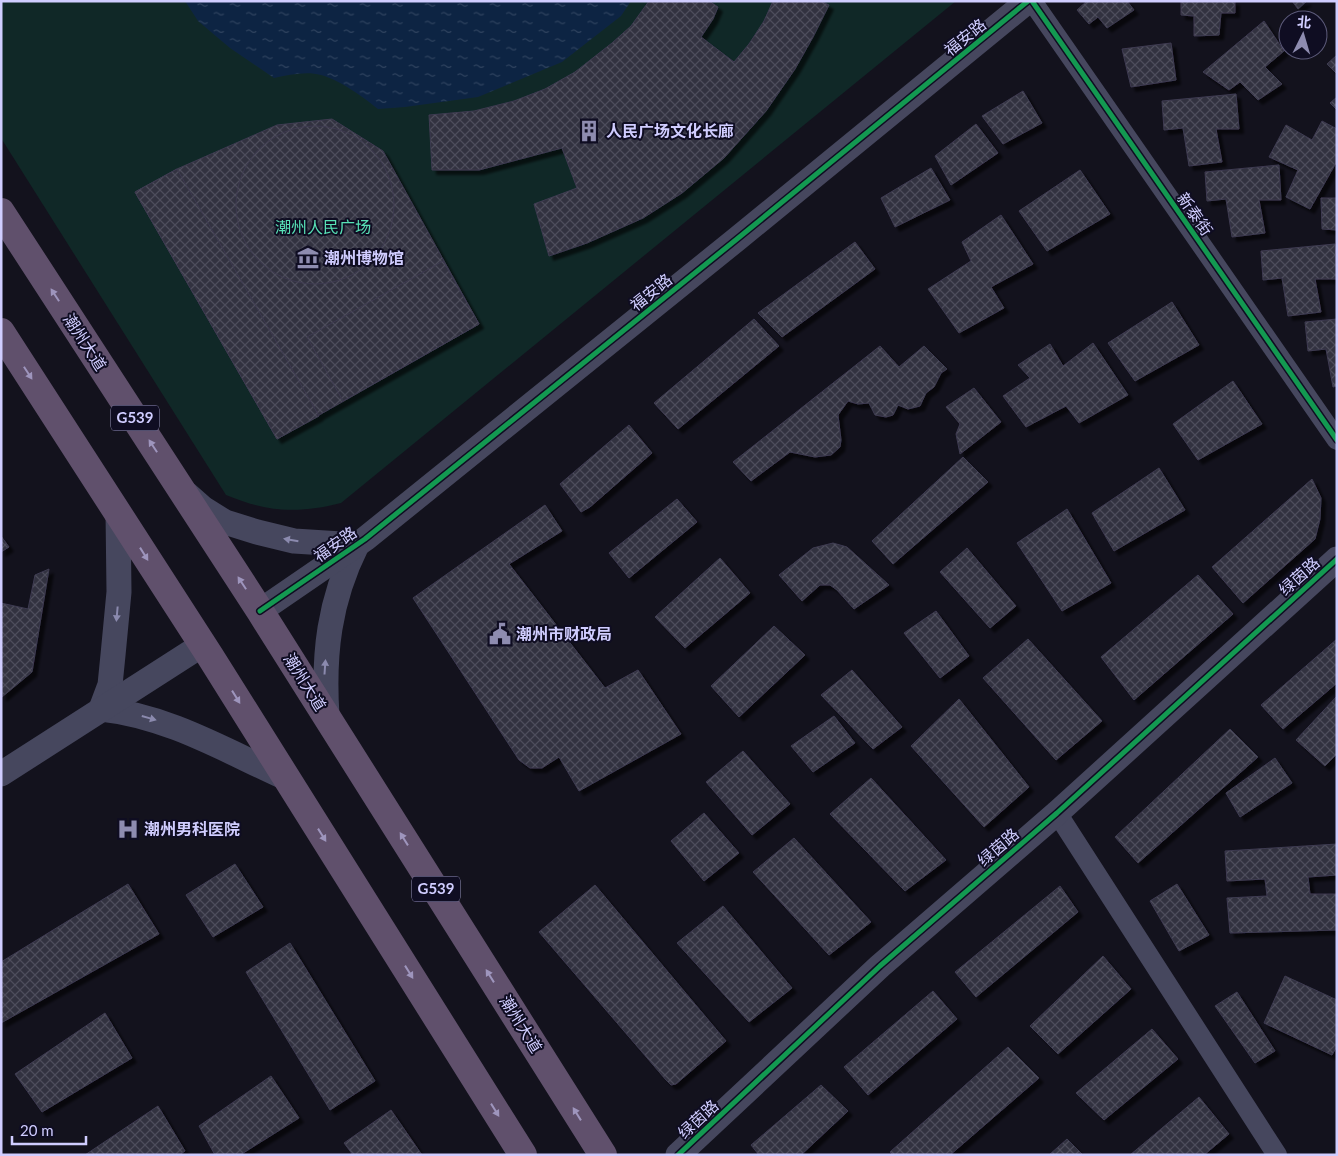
<svg xmlns="http://www.w3.org/2000/svg" width="1338" height="1156" viewBox="0 0 1338 1156" font-family="Lato,'Noto Sans SC',sans-serif">
<defs>
<pattern id="water-ripples" width="26" height="14" patternUnits="userSpaceOnUse" patternTransform="scale(1.25)"><rect width="26" height="14" fill="#0d2443"/><path d="M2 4q2-2 4 0t4 0M15 11q2-2 4 0t4 0" fill="none" stroke="#2f435f"/></pattern>
<pattern id="building-cross-hatch" width="8" height="8" patternUnits="userSpaceOnUse" patternTransform="scale(1.25)"><rect width="8" height="8" fill="#31303f"/><path d="M0 0l8 8M0 8l8-8" fill="none" stroke="#4e4d5c"/></pattern>
<filter id="shadow"><feDropShadow dx="4.5" dy="4.5" stdDeviation="1" flood-color="#0009"/></filter>
</defs>
<rect width="100%" height="100%" fill="#13121d"/>
<path fill="#102827" d="M1,1H956L341,503C298,514 267,512 226,495L1,138Z"/>
<path fill="url(#water-ripples)" d="M185,1H631L621,16L562,62L478,97L405,107L378,109C363,97 340,80 321,75C306,71 289,75 274,78L230,48L198,21Z"/>
<g fill="url(#building-cross-hatch)" stroke="#3e3b51" filter="url(#shadow)">
<path d="M649,1H709L718,7L713,19L701,37L734,62L749,44L764,21L773,1H821L829,5L813,37L795,69L766,111L724,158L682,193L643,218L587,243L549,256L534,204L577,188L562,148L479,170H432L429,115L474,111L514,101L545,89L575,72L612,43L631,26Z"/>
<path d="M1087,1H1127L1134,10L1107,28L1098,17L1089,24L1077,10Z"/>
<path d="M1181,1H1235V13H1221L1219,35L1194,36V16L1181,15Z"/>
<path d="M1292,1H1307L1298,9Z"/>
<path d="M1264,21L1284,51L1265,67L1282,84L1258,100L1240,82L1229,90L1203,72Z"/>
<path d="M1171,43L1176,80L1131,87L1122,49Z"/>
<path d="M1337,55V74L1327,64Z"/>
<path d="M1023,91L1042,123L1003,144L982,116Z"/>
<path d="M1236,94L1239,129H1216L1222,162L1189,166L1183,128L1164,130L1162,101Z"/>
<path d="M1337,97V110L1330,103Z"/>
<path d="M332,119L383,151L479,324L277,439L135,192L177,169L277,125Z"/>
<path d="M1322,121L1337,129V161L1310,209L1286,197L1298,170L1269,157L1286,125L1312,140Z"/>
<path d="M976,124L998,153L951,185L935,156Z"/>
<circle cx="315" cy="205" r="79"/>
<path d="M1279,165L1281,200H1259L1265,233L1232,237L1226,199L1207,201L1205,172Z"/>
<path d="M931,168L950,200L895,227L881,198Z"/>
<path d="M177,169L319,416L277,439L135,192Z"/>
<path d="M1080,170L1110,214L1047,251L1019,211Z"/>
<path d="M1321,198H1337V230L1322,229Z"/>
<path d="M1001,215L1033,264L991,287L1004,308L959,333L928,289L971,261L962,242Z"/>
<path d="M855,242L875,269L782,337L758,313Z"/>
<path d="M1335,244L1337,279H1315L1321,312L1288,316L1282,278L1263,280L1261,251Z"/>
<path d="M443,261L479,324L343,401L307,337Z"/>
<path d="M1172,302L1199,345L1135,381L1108,343Z"/>
<path d="M754,319L779,346L678,429L654,403Z"/>
<path d="M1337,319V386L1333,387L1326,349L1308,351L1305,322Z"/>
<path d="M1093,343L1128,395L1079,423L1066,406L1026,427L1003,396L1030,378L1018,365L1050,344L1063,366Z"/>
<path d="M880,346L899,367L924,346L947,369L941,373L934,387L926,393L920,406L908,409L898,405L893,415L886,417L875,415L869,403L858,404L848,401L838,415L841,440L840,447L831,455L815,457L790,452L751,481L733,462Z"/>
<path d="M1233,381L1262,424L1198,460L1173,424Z"/>
<path d="M974,388L1001,422L960,454L956,434L960,424L946,407Z"/>
<path d="M629,425L652,453L590,507L581,512L560,484Z"/>
<path d="M963,457L988,482L893,564L872,541Z"/>
<path d="M1159,468L1185,510L1114,551L1092,513Z"/>
<path d="M1312,479L1321,498L1320,519L1315,539L1243,603L1212,567Z"/>
<path d="M677,499L697,522L629,578L609,553Z"/>
<path d="M545,505L562,531L509,564L605,688L638,670L681,734L579,791L559,757L542,768H530L519,760L413,598Z"/>
<path d="M1067,509L1111,583L1062,611L1017,543Z"/>
<path d="M1,536L9,547L1,552Z"/>
<path d="M833,543L847,547L889,585L854,609L837,590L830,585H820L802,601L779,575L813,548Z"/>
<path d="M967,548L1016,606L990,628L940,572Z"/>
<path d="M720,558L750,593L685,648L655,617Z"/>
<path d="M49,569L32,672L2,697L1,603L28,609L35,575Z"/>
<path d="M1198,575L1233,614L1134,700L1101,657Z"/>
<path d="M936,611L969,656L940,678L904,633Z"/>
<path d="M774,626L805,655L739,717L711,686Z"/>
<path d="M1028,639L1102,721L1056,760L983,678Z"/>
<path d="M1337,639V683L1283,729L1261,705Z"/>
<path d="M852,670L902,727L873,749L821,695Z"/>
<path d="M1337,696V754L1325,766L1296,740Z"/>
<path d="M959,699L1029,787L984,827L911,746Z"/>
<path d="M834,716L855,743L813,772L791,746Z"/>
<path d="M1230,729L1258,757L1138,863L1115,837Z"/>
<path d="M743,751L790,804L752,835L706,782Z"/>
<path d="M1275,758L1292,783L1240,817L1226,793Z"/>
<path d="M871,778L946,860L905,891L830,814Z"/>
<path d="M704,813L739,853L704,881L671,841Z"/>
<path d="M794,838L871,922L829,955L753,872Z"/>
<path d="M1337,844V875L1308,877L1310,894H1337V930L1230,933L1227,898L1267,896L1265,879L1227,881L1225,851Z"/>
<path d="M235,864L263,907L213,937L186,895Z"/>
<path d="M128,884L159,934L1,1023V962Z"/>
<path d="M1177,884L1209,935L1179,951L1150,901Z"/>
<path d="M595,885L726,1041L676,1084L671,1085L666,1080L539,932Z"/>
<path d="M1060,886L1078,912L976,997L955,972Z"/>
<path d="M723,906L792,988L749,1022L677,943Z"/>
<path d="M290,943L375,1081L330,1110L246,972Z"/>
<path d="M1103,956L1131,989L1058,1054L1030,1026Z"/>
<path d="M1285,976L1337,1000V1046L1332,1055L1264,1023Z"/>
<path d="M933,991L957,1019L868,1095L844,1067Z"/>
<path d="M1237,992L1275,1051L1255,1063L1215,1006Z"/>
<path d="M105,1013L132,1058L42,1112L15,1074Z"/>
<path d="M1152,1029L1178,1059L1104,1120L1076,1093Z"/>
<path d="M1008,1047L1039,1078L950,1155H893L890,1152Z"/>
<path d="M271,1076L299,1118L240,1155H215L199,1126Z"/>
<path d="M821,1085L848,1111L801,1155H759L751,1145Z"/>
<path d="M1199,1097L1229,1134L1204,1155H1130Z"/>
<path d="M158,1106L185,1151L179,1155H85Z"/>
<path d="M391,1110L422,1155H353L344,1143Z"/>
<path d="M1067,1139L1083,1155H1049Z"/>
</g>
<g fill="none" stroke-linecap="round" stroke-linejoin="round">
<g stroke="#46475e" stroke-width="20">
<path d="M1032,1L1337,440"/>
<path d="M1057,813L1277,1155"/>
</g>
<g stroke="#46475e" stroke-width="25">
<path d="M187,494L204,509L225,522L257,532L294,541L357,545C329,601 323,654 327,716"/>
<path d="M118,512L119,592L113,655L110,685L101,709C168,716 226,751 286,778"/>
<path d="M260,611L365,539L737,239L1028,1"/>
<path d="M1,774L202,645"/>
<path d="M678,1155L880,966L1057,813L1337,559"/>
</g>
<g stroke="#60506c" stroke-width="28">
<path d="M1,212L260,611L603,1155"/>
<path d="M1,332L210,656L523,1155"/>
</g>
<g stroke="#0f0d22" stroke-width="8">
<g id="cycleway">
<path d="M1032,1L1337,440"/>
<path d="M260,611L365,539L737,239L1028,1"/>
<path d="M678,1155L880,966L1057,813L1337,559"/>
</g>
</g>
<use href="#cycleway" stroke="#139951" stroke-width="5"/>
</g>
<defs><path id="oneway-solid" d="M-6-.8H1V-3.2L6.5 0L1 3.2V.8H-6Z" transform="scale(1.25)"/></defs>
<g fill="#9e95bd">
<use href="#oneway-solid" transform="translate(55 295) rotate(-123)"/>
<use href="#oneway-solid" transform="translate(28 373) rotate(57)"/>
<use href="#oneway-solid" transform="translate(153 446) rotate(-123)"/>
<use href="#oneway-solid" transform="translate(144 554) rotate(58)"/>
<use href="#oneway-solid" transform="translate(242 583) rotate(-123)"/>
<use href="#oneway-solid" transform="translate(236 697) rotate(58)"/>
<use href="#oneway-solid" transform="translate(322 835) rotate(58)"/>
<use href="#oneway-solid" transform="translate(404 839) rotate(-122)"/>
<use href="#oneway-solid" transform="translate(409 972) rotate(58)"/>
<use href="#oneway-solid" transform="translate(490 976) rotate(-122)"/>
<use href="#oneway-solid" transform="translate(495 1110) rotate(58)"/>
<use href="#oneway-solid" transform="translate(577 1114) rotate(-122)"/>
</g>
<g fill="#8b8aae">
<use href="#oneway-solid" transform="translate(291 540) rotate(-170)"/>
<use href="#oneway-solid" transform="translate(117 614) rotate(95)"/>
<use href="#oneway-solid" transform="translate(325 667) rotate(-86)"/>
<use href="#oneway-solid" transform="translate(149 718) rotate(16)"/>
</g>
<defs>
<g id="building-bare" transform="scale(1.725)"><path d="M-4-6H4V6H1V3H-1V6H-4ZM-2.5-4.3h1.7v1.8h-1.7ZM.8-4.3h1.7v1.8H.8ZM-2.5-1h1.7V.8h-1.7ZM.8-1h1.7V.8H.8Z" fill="#8e8cb0" stroke="#0f0d22" stroke-width="2.5" paint-order="stroke"/></g>
<g id="museum-bare" transform="scale(1.725)"><path d="M0-6L6-3V-2H-6V-3ZM-5-1h2V3h-2ZM-1-1h2V3h-2ZM3-1h2V3H3ZM-6 4H6V6H-6Z" fill="#8e8cb0" stroke="#0f0d22" stroke-width="2.5" paint-order="stroke"/></g>
<g id="civic-bare" transform="scale(1.725)"><path d="M-.6-6.5H3V-4.5H.6V-3L4-1V1h2V6H-6V1h2V-1L-.6-3ZM-1.2 2.5V6h2.4V2.5Z" fill="#8e8cb0" stroke="#0f0d22" stroke-width="2.5" paint-order="stroke"/></g>
<g id="hospital-bare" transform="scale(1.725)"><path d="M-5-5h3v3.5h4V-5h3V5h-3V1.5h-4V5h-3Z" fill="#8e8cb0" stroke="#0f0d22" stroke-width="2.5" paint-order="stroke"/></g>
</defs>
<g fill-rule="evenodd">
<use href="#building-bare" x="589" y="131"/>
<use href="#museum-bare" x="308" y="258"/>
<use href="#civic-bare" x="500" y="634"/>
<use href="#hospital-bare" x="128" y="829"/>
</g>
<g text-anchor="middle" stroke-width="4" stroke-linejoin="round" paint-order="stroke">
<g fill="#0f0d22" stroke="#9693bd" stroke-width="1">
<rect x="111" y="405.5" width="48" height="25" rx="4"/>
<rect x="412" y="876.5" width="48" height="25" rx="4"/>
</g>
<g font-size="15" font-weight="bold" fill="#d0cdff">
<text x="135" y="423">G539</text>
<text x="436" y="894">G539</text>
</g>
<g font-size="16" fill="#d0cdff" stroke="#0f0d22">
<text transform="translate(965 37) rotate(-39)" y="6">福安路</text>
<text transform="translate(1195 214) rotate(55)" y="6">新泰街</text>
<text transform="translate(651 292) rotate(-39)" y="6">福安路</text>
<text transform="translate(85 342) rotate(57)" y="6">潮州大道</text>
<text transform="translate(335 544) rotate(-35)" y="6">福安路</text>
<text transform="translate(1299 576) rotate(-42)" y="6">绿茵路</text>
<text transform="translate(305 682) rotate(58)" y="6">潮州大道</text>
<text transform="translate(998 847) rotate(-41)" y="6">绿茵路</text>
<text transform="translate(521 1024) rotate(58)" y="6">潮州大道</text>
<text transform="translate(698 1119) rotate(-43)" y="6">绿茵路</text>
</g>
<g font-size="16" font-weight="bold" fill="#d0cdff" stroke="#0f0d22" text-anchor="start">
<text x="606" y="137">人民广场文化长廊</text>
<text x="324" y="264">潮州博物馆</text>
<text x="516" y="640">潮州市财政局</text>
<text x="144" y="835">潮州男科医院</text>
</g>
<g font-size="16" fill="#58e0b5" stroke="#0f0d22">
<text x="323" y="233">潮州人民广场</text>
</g>
</g>
<rect width="1338" height="1156" fill="none" stroke="#d0cdff" stroke-width="5"/>
<g transform="translate(1303 35) rotate(5)"><circle r="24" fill="#0f0d22" stroke="#5c5a7a"/>
<path d="M0-4L9 19L0 12L-9 19Z" fill="#8e8cb0"/>
<text y="-8" font-size="14" font-weight="bold" text-anchor="middle" fill="#d0cdff">北</text>
</g>
<path d="M12 1136v8h74v-8" fill="none" stroke="#d0cdff" stroke-width="2.5"/>
<text x="20" y="1136" font-size="15" fill="#d0cdff" stroke="#0f0d22" stroke-width="4" paint-order="stroke">20 m</text>
</svg>
